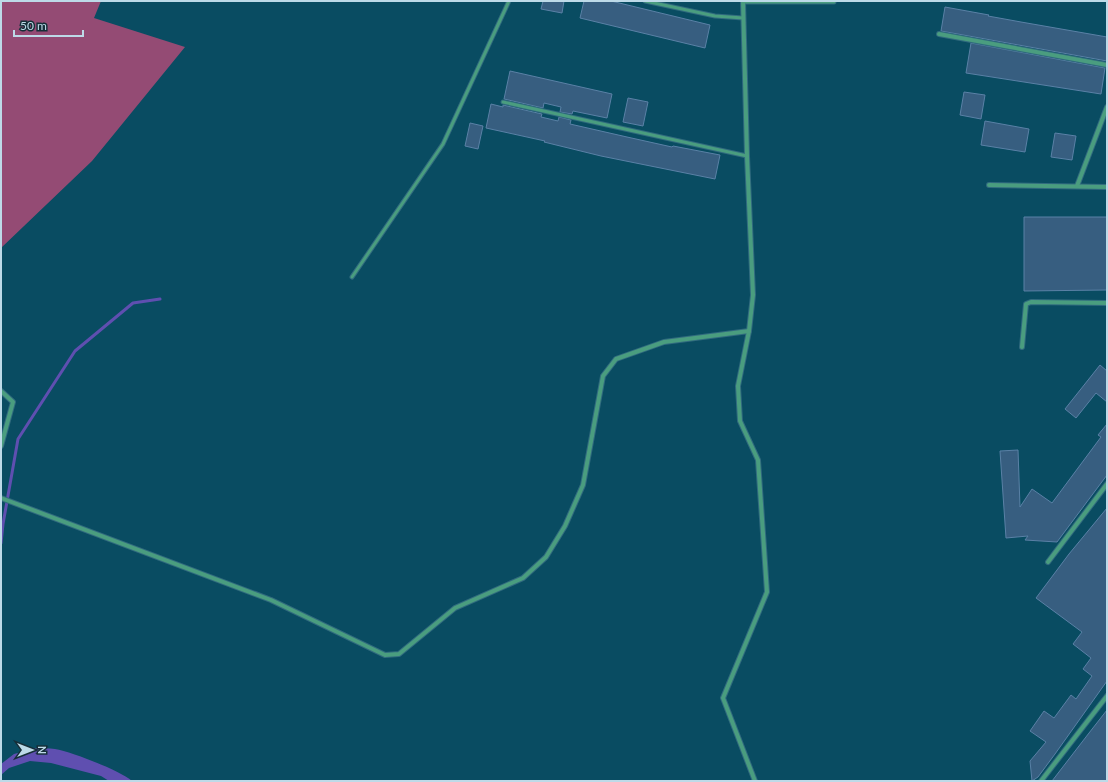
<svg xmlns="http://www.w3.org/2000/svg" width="1108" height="782" viewBox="0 0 1108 782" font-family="Lato,sans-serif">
<rect width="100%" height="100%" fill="#094c62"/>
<path fill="#944b74" d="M1,1H101L94,18L185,47L92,161L1,248Z"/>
<path fill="#5f4fb0" d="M36,748C42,748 49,748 55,749C72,752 119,770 132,781H109L101,776L51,763L30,761L9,768L1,775V764L14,754Z"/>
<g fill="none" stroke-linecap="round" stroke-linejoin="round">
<path stroke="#5f4fb0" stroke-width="3" d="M1,543L3,524L18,439L75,351L133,303L160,299"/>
</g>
<g fill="#375e80" stroke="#5a81a6">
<path d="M543,1H564L562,13L541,9Z"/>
<path d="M584,1H611L710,25L705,48L580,18Z"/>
<path d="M945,7L989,15L988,16L1021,22L1107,37V61L941,31Z"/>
<path d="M971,43L1105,68L1101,94L966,73Z"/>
<path d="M510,71L612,94L607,118L573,111L572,114L560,112L561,107L544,103L543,108L504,99Z"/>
<path d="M964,92L985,95L981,119L960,115Z"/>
<path d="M628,98L648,102L643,126L623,122Z"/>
<path d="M491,104L503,107V105L542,114L541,117L558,121L559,117L571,120L570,124L627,137L672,147L673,146L720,155L715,179L601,156L544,142L545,141L486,128Z"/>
<path d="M985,121L1029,129L1025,152L981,145Z"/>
<path d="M470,123L483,126L478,149L465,146Z"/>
<path d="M1055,133L1076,136L1072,160L1051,157Z"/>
<path d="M1024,217H1107V290L1024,291Z"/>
<path d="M1100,365L1107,371V402L1096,393L1076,418L1065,409Z"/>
<path d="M1107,424V475L1057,542L1025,540L1028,536L1006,538L1000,451L1018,450L1020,507L1032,489L1052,503L1101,437L1098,435Z"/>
<path d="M1107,508V681L1055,754L1038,777L1032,781L1030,761L1046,742L1030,731L1044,711L1054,718L1071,695L1076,699L1092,676L1083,669L1091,658L1073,644L1082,632L1036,598L1069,554Z"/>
<path d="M1107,710V781H1052L1089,733Z"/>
</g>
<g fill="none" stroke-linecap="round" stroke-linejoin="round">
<g stroke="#316b7f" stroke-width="5">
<g id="lane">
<path d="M645,1L715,16L743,18"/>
<path d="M743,2H834"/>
<path d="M503,102L747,156"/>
<path d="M352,277L443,144L509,1"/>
</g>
</g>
<g stroke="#316b7f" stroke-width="6">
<g id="street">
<path d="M743,1L747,156L753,295L749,331L738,386L740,421L758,460L767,592L723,698L755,781"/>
<path d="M939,34L1107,65"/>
<path d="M989,185L1107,187"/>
<path d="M1077,186L1107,107"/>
<path d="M1022,347L1026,304L1031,302L1107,303"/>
<path d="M1,391L13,402L1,446"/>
<path d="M1,498L271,600L385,655L399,654L455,608L523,578L546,557L565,526L583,485L603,376L616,359L664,342L749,331"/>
<path d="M1048,562L1107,484"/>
<path d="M1041,781L1107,696"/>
</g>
</g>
<use href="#lane" stroke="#4a9d7f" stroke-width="3"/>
<use href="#street" stroke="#4a9d7f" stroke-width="4"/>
</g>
<rect width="1108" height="782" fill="none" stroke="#bddae8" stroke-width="4"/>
<g transform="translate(32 750) rotate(90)" stroke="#162f39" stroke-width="3" paint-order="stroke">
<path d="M0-3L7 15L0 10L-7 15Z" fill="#bddae8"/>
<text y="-6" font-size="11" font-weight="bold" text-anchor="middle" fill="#bddae8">N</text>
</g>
<path d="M14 30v6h69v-6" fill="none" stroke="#bddae8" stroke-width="2"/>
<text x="20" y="30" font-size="12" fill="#bddae8" stroke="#162f39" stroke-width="3" paint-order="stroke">50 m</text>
</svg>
